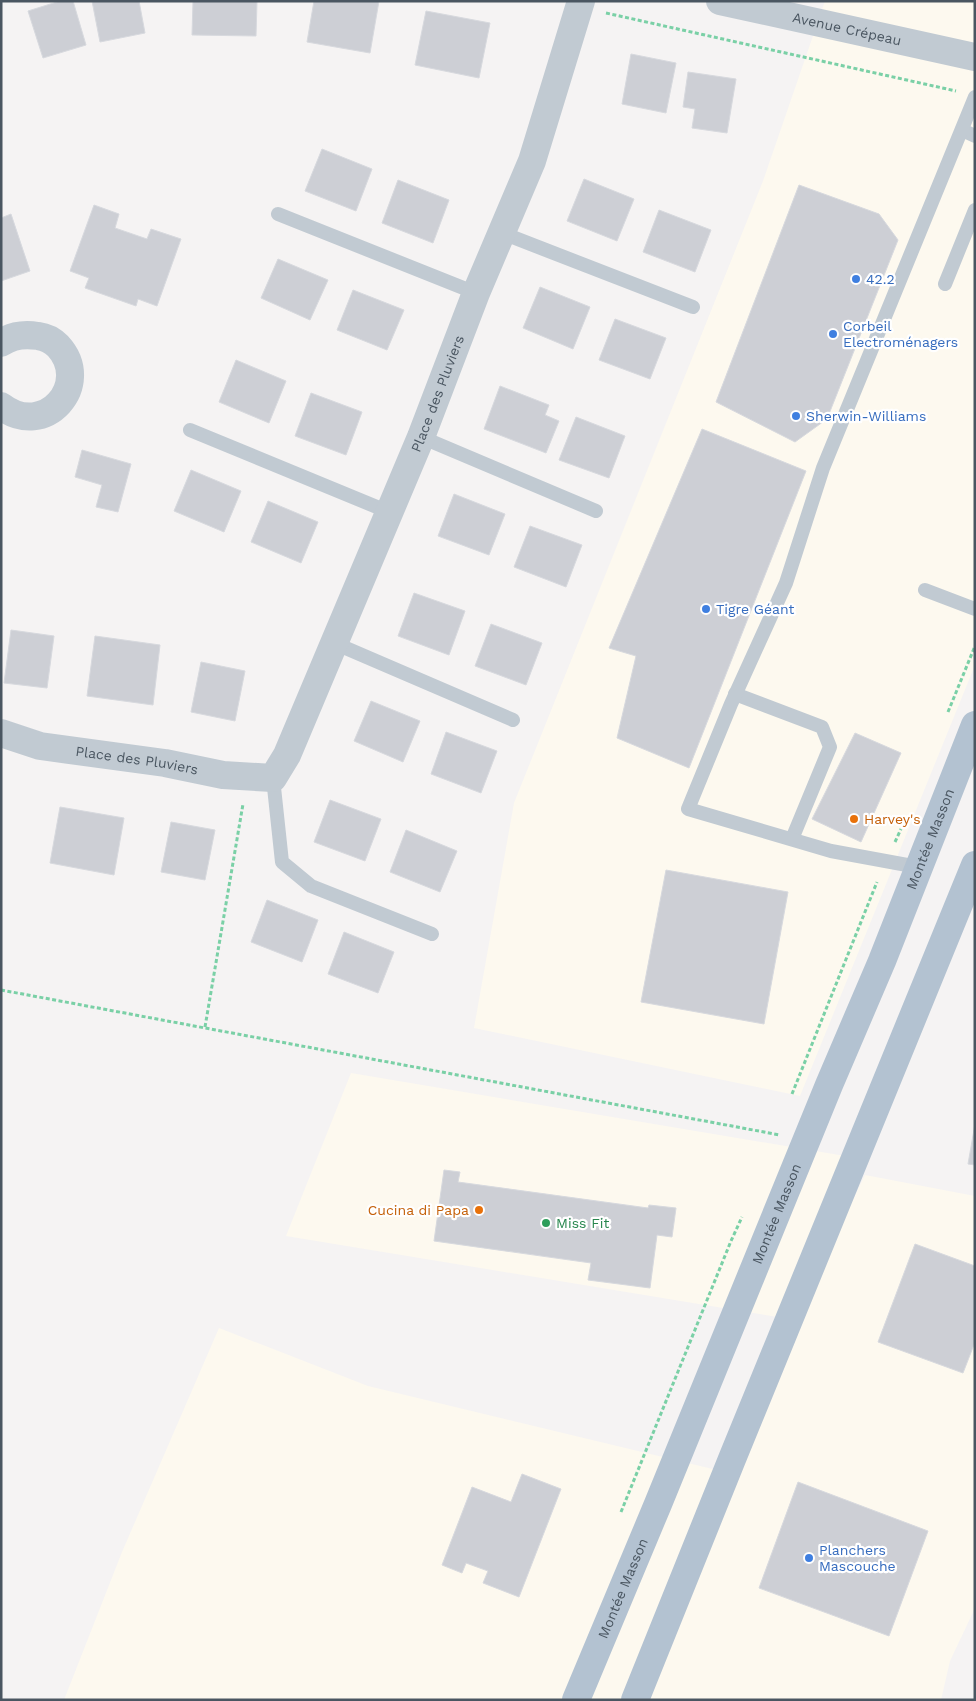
<svg xmlns="http://www.w3.org/2000/svg" width="976" height="1701" viewBox="0 0 976 1701" font-family="'Work Sans',sans-serif">
<rect width="100%" height="100%" fill="#f5f3f3"/>
<g fill="#fdf9ef">
<path d="M825,1H975V665L800,1096L474,1028L514,803L763,181Z"/>
<path d="M351,1073L851,1157L784,1318L286,1236Z"/>
<path d="M865,1175L975,1196V1608L950,1661L941,1700H64L122,1552L219,1328L368,1386L721,1471Z"/>
</g>
<g fill="#cdcfd5" stroke="#d7d9de">
<path d="M60,1H73L86,45L43,58L28,11Z"/>
<path d="M92,1H139L145,33L100,42Z"/>
<path d="M193,1H257L256,36L192,35Z"/>
<path d="M314,1H379L370,53L307,42Z"/>
<path d="M426,11L490,23L479,78L415,65Z"/>
<path d="M631,54L676,63L666,113L622,104Z"/>
<path d="M688,72L736,79L727,133L692,128L695,109L683,107Z"/>
<path d="M322,149L372,169L356,211L305,191Z"/>
<path d="M584,179L634,199L617,241L567,221Z"/>
<path d="M398,180L449,200L433,243L382,223Z"/>
<path d="M799,185L879,214L898,240L827,419L795,442L716,402Z"/>
<path d="M94,205L119,214L115,228L147,239L151,229L181,239L157,306L138,299L136,306L85,288L89,278L70,271Z"/>
<path d="M659,210L711,230L695,272L643,252Z"/>
<path d="M11,214L30,271L1,281V218Z"/>
<path d="M278,259L328,280L310,320L261,298Z"/>
<path d="M540,287L590,307L573,349L523,328Z"/>
<path d="M353,290L404,310L387,350L337,330Z"/>
<path d="M615,319L666,338L650,379L599,360Z"/>
<path d="M236,360L286,381L269,423L219,402Z"/>
<path d="M500,386L549,405L545,415L559,421L546,453L484,429Z"/>
<path d="M311,393L362,412L346,455L295,436Z"/>
<path d="M576,417L625,436L609,478L559,460Z"/>
<path d="M702,429L806,471L689,768L617,738L636,656L609,648Z"/>
<path d="M82,450L131,464L118,512L96,507L102,485L75,477Z"/>
<path d="M191,470L241,491L224,532L174,511Z"/>
<path d="M454,494L505,514L489,555L438,536Z"/>
<path d="M268,501L318,522L301,563L251,542Z"/>
<path d="M530,526L582,545L566,587L514,567Z"/>
<path d="M414,593L465,611L449,655L398,636Z"/>
<path d="M491,624L542,643L526,685L475,666Z"/>
<path d="M11,630L54,636L47,688L4,683Z"/>
<path d="M95,636L160,645L153,705L87,696Z"/>
<path d="M201,662L245,671L235,721L191,712Z"/>
<path d="M371,701L420,721L403,762L354,741Z"/>
<path d="M446,732L497,751L481,793L431,774Z"/>
<path d="M855,733L901,753L861,842L812,819Z"/>
<path d="M330,800L381,819L365,861L314,842Z"/>
<path d="M60,807L124,818L114,875L50,863Z"/>
<path d="M171,822L215,830L205,880L161,872Z"/>
<path d="M406,830L457,851L440,892L390,872Z"/>
<path d="M666,870L788,892L764,1024L641,1002Z"/>
<path d="M267,900L318,920L302,962L251,942Z"/>
<path d="M344,932L394,952L378,993L328,974Z"/>
<path d="M975,1124V1165L968,1164Z"/>
<path d="M444,1170L460,1172L458,1182L648,1208L649,1205L676,1208L672,1237L657,1235L650,1288L588,1280L591,1263L434,1241Z"/>
<path d="M915,1244L975,1266V1342L963,1373L878,1342Z"/>
<path d="M522,1474L561,1489L519,1597L483,1583L488,1571L466,1563L462,1573L442,1565L472,1487L511,1502Z"/>
<path d="M798,1482L928,1531L889,1636L759,1588Z"/>
</g>
<g fill="none" stroke-linecap="round" stroke-linejoin="round">
<g stroke="#7ad0a6" stroke-width="3" stroke-dasharray="4 2.5" stroke-linecap="butt">
<path d="M606,13L956,91"/>
<path d="M948,712L975,646"/>
<path d="M895,842L901,829"/>
<path d="M1,990L780,1135"/>
<path d="M205,1027L243,804"/>
<path d="M792,1094L877,882"/>
<path d="M621,1512L731,1241L742,1217"/>
</g>
<g stroke="#c1cad2" stroke-width="14">
<path d="M962,130L975,136"/>
<path d="M278,214L476,293"/>
<path d="M502,233L693,307"/>
<path d="M945,284L975,210"/>
<path d="M190,430L389,512"/>
<path d="M421,437L596,511"/>
<path d="M925,590L975,609"/>
<path d="M334,643L513,720"/>
<path d="M735,694L822,727L830,747L792,839"/>
<path d="M273,778L282,862L311,886L432,934"/>
<path d="M918,867L831,851L688,809L731,704L786,583L823,468L975,97"/>
</g>
<g stroke="#c1cad2" stroke-width="28">
<path id="s1" d="M720,1L975,57"/>
<path d="M1,343C12,335 25,334 38,336C46,337 52,340 58,346C93,384 45,440 1,406"/>
<path id="s2" d="M1,733L40,746L165,763L223,775L273,778L287,755L421,437L476,293L532,161L581,1"/>
</g>
<g stroke="#b3c2d1" stroke-width="28">
<path id="s3" d="M576,1700L658,1504L829,1085L882,961L975,725"/>
<path d="M635,1700L732,1459L975,865"/>
</g>
</g>
<g fill="#3f7fe0" stroke="#fff" stroke-width="2">
<circle cx="856" cy="279" r="5"/>
<circle cx="833" cy="334" r="5"/>
<circle cx="796" cy="416" r="5"/>
<circle cx="706" cy="609" r="5"/>
<circle cx="809" cy="1558" r="5"/>
</g>
<g fill="#e8710a" stroke="#fff" stroke-width="2">
<circle cx="854" cy="819" r="5"/>
<circle cx="479" cy="1210" r="5"/>
</g>
<circle fill="#2e9e5b" stroke="#fff" stroke-width="2" cx="546" cy="1223" r="5"/>
<g text-anchor="middle" stroke-width="4.5" stroke-linejoin="round" paint-order="stroke">
<g font-size="14" fill="#4a5661" stroke="#fff">
<text dy="5" stroke="none"><textPath href="#s1" startOffset="130">Avenue Crépeau</textPath></text>
<text dy="5" stroke="none"><textPath href="#s2" startOffset="695">Place des Pluviers</textPath></text>
<text dy="5" stroke="none"><textPath href="#s2" startOffset="139">Place des Pluviers</textPath></text>
<text dy="5" stroke="none"><textPath href="#s3" startOffset="931">Montée Masson</textPath></text>
<text dy="5" stroke="none"><textPath href="#s3" startOffset="526">Montée Masson</textPath></text>
<text dy="5" stroke="none"><textPath href="#s3" startOffset="121">Montée Masson</textPath></text>
</g>
<g font-size="14" fill="#366cbe" stroke="#fff" text-anchor="start">
<text x="866" y="284">42.2</text>
<text x="843" y="331">Corbeil<tspan x="843" dy="16">Electroménagers</tspan></text>
<text x="806" y="421">Sherwin-Williams</text>
<text x="716" y="614">Tigre Géant</text>
<text x="819" y="1555">Planchers<tspan x="819" dy="16">Mascouche</tspan></text>
</g>
<g font-size="14" fill="#c56008" stroke="#fff" text-anchor="start">
<text x="864" y="824">Harvey's</text>
<text x="469" y="1215" text-anchor="end">Cucina di Papa</text>
</g>
<g font-size="14" fill="#27864d" stroke="#fff" text-anchor="start">
<text x="556" y="1228">Miss Fit</text>
</g>
</g>
<rect width="976" height="1701" fill="none" stroke="#4a5661" stroke-width="5"/>
</svg>
